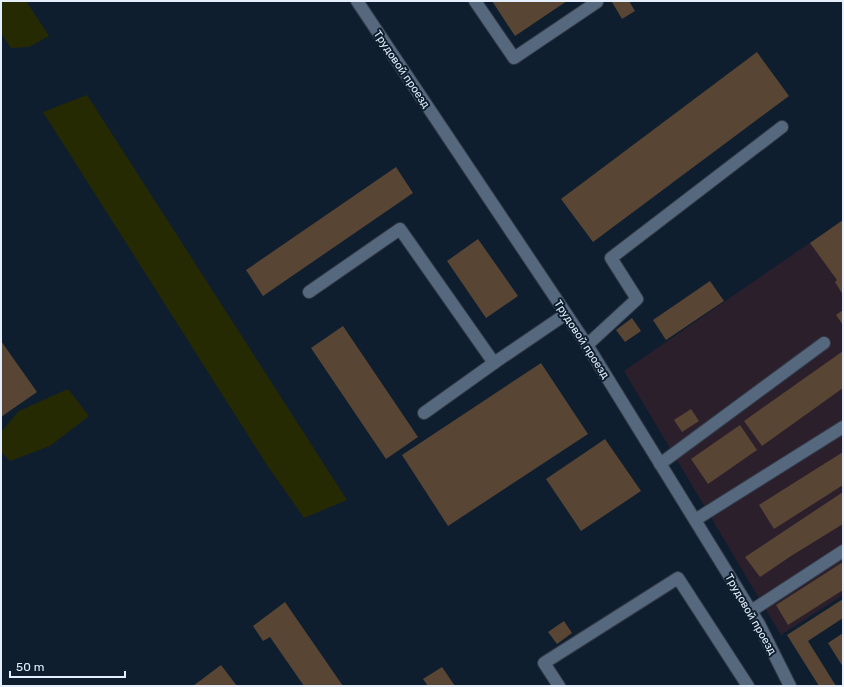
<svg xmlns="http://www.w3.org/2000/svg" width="844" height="687" viewBox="0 0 844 687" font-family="Rubik,sans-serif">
<rect width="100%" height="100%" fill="#0e1e2f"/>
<path fill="#2c1f2c" d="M843,220V595L781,635L624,371Z"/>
<g fill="#262a03">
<path d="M1,1H26L49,36L29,47L11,48L1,33Z"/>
<path d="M87,95L347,500L304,518L267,465L43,112Z"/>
<path d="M68,389L89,416L50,446L10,461L1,452V432L19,411Z"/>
</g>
<g fill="#584533">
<path d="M492,1H567L515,36Z"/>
<path d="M613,1H629L635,11L622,19L612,2Z"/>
<path d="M757,52L789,96L593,242L561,199Z"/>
<path d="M396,167L413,193L263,296L246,270Z"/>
<path d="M843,220V295L835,282L837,280L810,243Z"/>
<path d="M478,239L518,296L486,318L447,261Z"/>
<path d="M710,281L724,301L666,340L653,320Z"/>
<path d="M843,310V325L836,315Z"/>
<path d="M632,318L641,331L625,342L616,330Z"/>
<path d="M343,326L418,437L386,459L311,348Z"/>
<path d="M1,341L37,392L1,417Z"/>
<path d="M843,351V388L762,446L744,421Z"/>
<path d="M541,363L588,434L448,526L402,455Z"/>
<path d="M691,409L699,421L682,432L674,420Z"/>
<path d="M740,425L757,450L708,484L691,459Z"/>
<path d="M605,439L641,491L581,531L546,479Z"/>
<path d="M843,452V485L774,529L759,505Z"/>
<path d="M843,492V524L791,556L760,577L745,557Z"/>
<path d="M843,562V590L788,625L776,605Z"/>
<path d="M843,599V618L808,641L836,686H819L787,635Z"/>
<path d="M285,602L343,686H304L270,637L263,641L253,626Z"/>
<path d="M564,621L572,633L557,644L548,632Z"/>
<path d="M843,633V667L828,643Z"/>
<path d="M221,665L237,686H193Z"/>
<path d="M442,667L455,686H428L423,679Z"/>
</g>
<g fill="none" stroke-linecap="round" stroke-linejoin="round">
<g stroke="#323a48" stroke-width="14">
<g id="minor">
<path d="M357,1L587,345L759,624L790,686"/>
<path d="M475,1L514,58L597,2"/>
<path d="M309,292L400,229L494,363"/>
<path d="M587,345L637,299L611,258L782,127"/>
<path d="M424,413L494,363L566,314"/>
<path d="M660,464L824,343"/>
<path d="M695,520L843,427"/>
<path d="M751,611L843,551"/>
<path d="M559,686L544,663L678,578L748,686"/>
</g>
</g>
<use href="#minor" stroke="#56687d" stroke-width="12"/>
</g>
<g text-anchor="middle" stroke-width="4" stroke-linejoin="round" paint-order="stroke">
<g font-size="11" fill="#e4effb" stroke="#0e1e2f">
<text transform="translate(402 69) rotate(56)" y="4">Трудовой проезд</text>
<text transform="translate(582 339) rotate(57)" y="4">Трудовой проезд</text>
<text transform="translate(751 614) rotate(60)" y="4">Трудовой проезд</text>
</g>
</g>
<rect width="844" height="687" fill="none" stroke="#e4effb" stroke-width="4"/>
<path d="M10 671v6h115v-6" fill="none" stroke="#e4effb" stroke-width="2"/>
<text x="16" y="671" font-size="12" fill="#e4effb" stroke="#0e1e2f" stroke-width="3" paint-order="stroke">50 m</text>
</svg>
